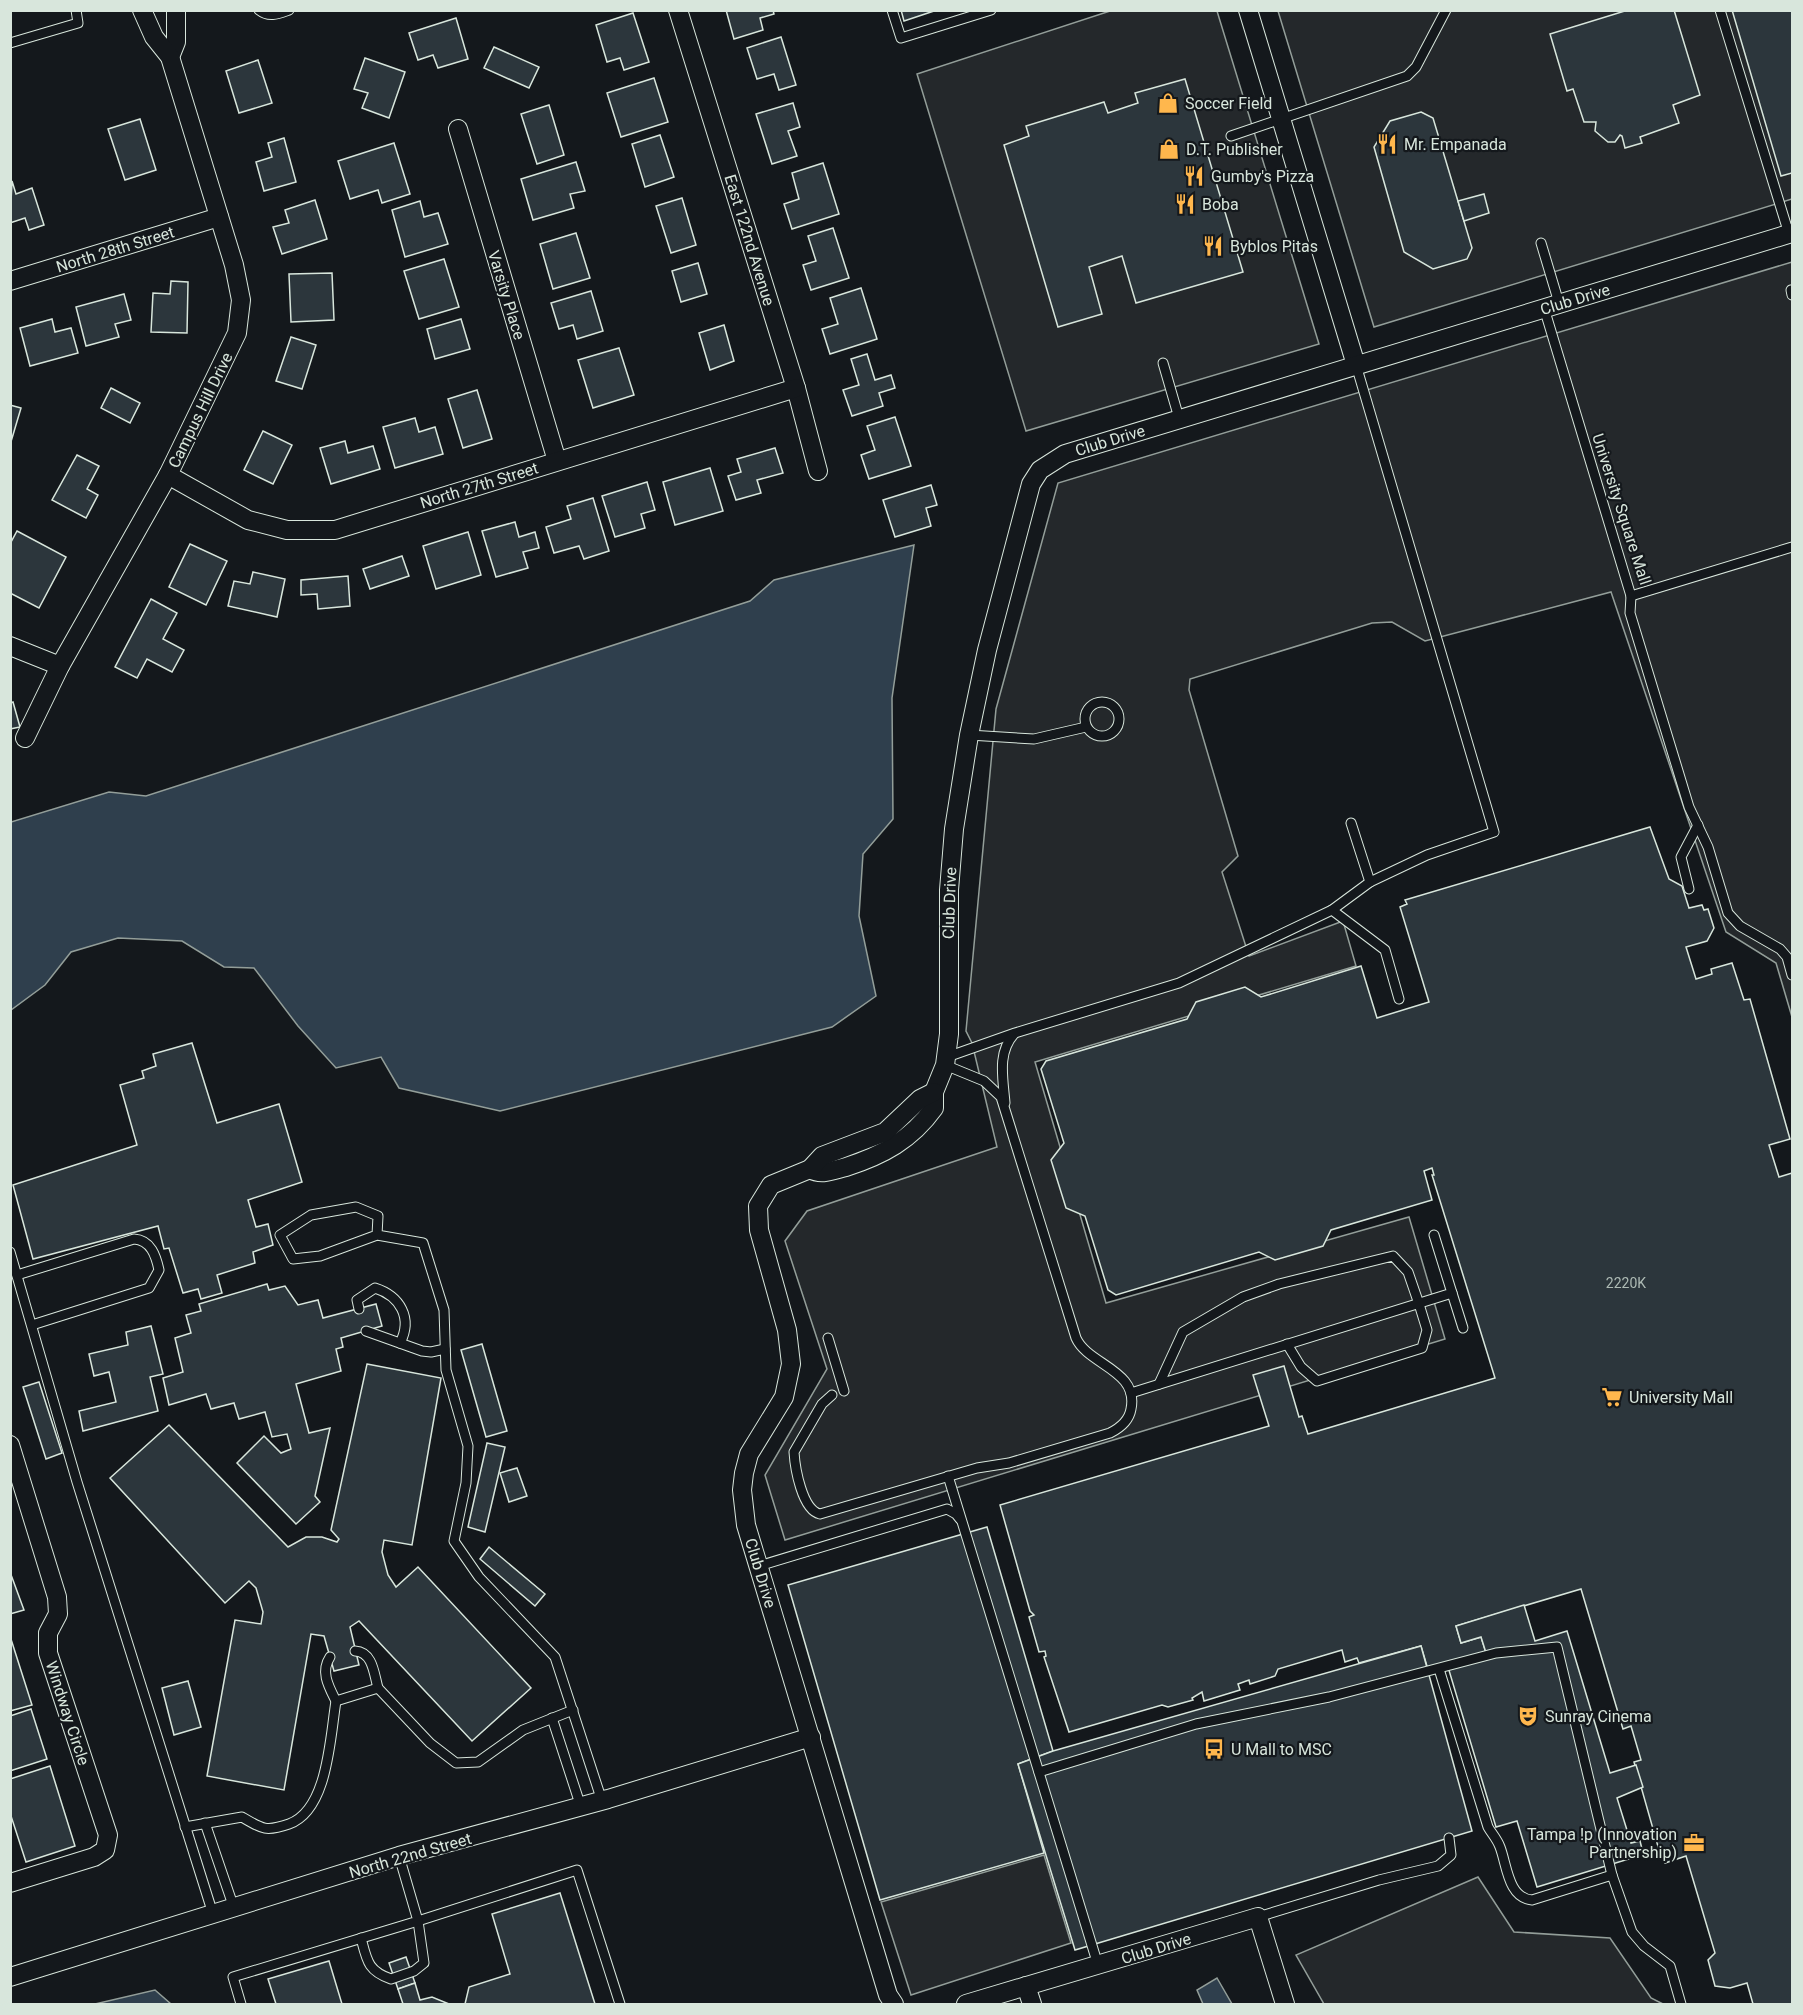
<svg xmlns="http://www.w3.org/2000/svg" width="1803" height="2015" viewBox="0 0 1803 2015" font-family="Roboto,sans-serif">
<rect width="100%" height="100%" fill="#14181c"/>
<g fill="#24282b" stroke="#939e99" stroke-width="1.5">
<path d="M1110,11H1217L1319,344L1026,431L917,74Z"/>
<path d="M1278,11H1792V199L1374,327Z"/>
<path d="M1792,262V1017L1776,963L1726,932L1611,592L1425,641L1392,622L1372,623L1190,679L1189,690L1238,856L1222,872L1249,956L1343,921L1356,966L1035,1062L1106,1303L1409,1217L1445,1339L785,1540L765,1475L827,1369L785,1241L807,1211L997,1147L972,1043L966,1031L996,709L1058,483Z"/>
<path d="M1044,1855L1071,1943L911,1995L881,1902Z"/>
<path d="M1478,1877L1514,1932L1610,1938L1651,1998L1663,2004H1324L1296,1955Z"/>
</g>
<g fill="#2f3f4d" stroke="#939e99" stroke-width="1.5">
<path d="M914,545L892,698L893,819L863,854L859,916L876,996L832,1027L500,1111L399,1088L381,1057L336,1068L298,1026L254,968L224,967L182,941L118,938L71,952L45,985L11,1010V822L109,792L146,796L750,601L774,580Z"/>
<path d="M1217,1978L1232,2004H1203L1197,1990Z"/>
<path d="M155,1990L171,2004H95Z"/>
</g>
<g fill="#2c363c" stroke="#d8e6dc" stroke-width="1.5">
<path d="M726,10H773L774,14L760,18L763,30L734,39Z"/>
<path d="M901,10H937L904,21Z"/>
<path d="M1628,10H1674L1700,95L1673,105L1679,123L1640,137L1642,143L1625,148L1622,136L1620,135L1615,142H1608L1595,131L1596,122H1584L1573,89L1567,91L1550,34Z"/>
<path d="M1732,10H1792V173L1781,176Z"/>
<path d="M633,13L649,62L624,70L620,58L607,62L596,25Z"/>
<path d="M456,18L468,59L438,68L433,55L418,60L409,33Z"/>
<path d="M781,37L796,85L779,90L774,74L757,79L747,48Z"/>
<path d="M494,47L539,67L529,88L484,68Z"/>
<path d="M365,58L405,72L389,118L362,108L368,93L354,89Z"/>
<path d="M258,60L272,103L239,113L226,71Z"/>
<path d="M654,78L668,122L621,137L607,93Z"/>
<path d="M1185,79L1243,272L1136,303L1122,256L1089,267L1102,314L1058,327L1004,145L1029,136L1026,126L1104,102L1108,113L1138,103L1135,93Z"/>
<path d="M793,103L800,127L788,131L797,156L772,164L756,114Z"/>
<path d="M549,105L564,155L537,164L521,114Z"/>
<path d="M1421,112L1433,118L1472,248L1467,259L1433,269L1404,252L1374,147L1390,121Z"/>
<path d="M140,119L156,170L125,180L108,129Z"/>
<path d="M660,135L674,177L645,187L632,144Z"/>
<path d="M284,138L296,182L264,191L256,162L272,157L268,143Z"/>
<path d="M394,143L410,194L382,203L378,190L350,199L338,161Z"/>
<path d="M576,162L585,191L570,194L574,208L533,220L521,179Z"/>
<path d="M823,163L839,214L792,229L784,204L799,199L792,173Z"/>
<path d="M12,181L16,194L32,188L44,225L29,230L25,218L10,223Z"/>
<path d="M1484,194L1489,213L1464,221L1458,201Z"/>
<path d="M682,198L696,245L671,253L656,206Z"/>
<path d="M315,200L327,239L282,254L273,227L289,223L285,210Z"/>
<path d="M420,201L424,217L438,213L448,244L405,257L392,210Z"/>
<path d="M833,228L849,278L811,290L803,265L816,261L808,236Z"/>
<path d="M576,233L590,278L553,289L540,244Z"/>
<path d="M444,259L459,307L419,319L404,271Z"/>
<path d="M698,263L707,294L681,302L672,271Z"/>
<path d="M332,273L334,320L291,322L289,274Z"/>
<path d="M171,281L188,282L187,333L151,332L153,293L170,294Z"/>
<path d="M861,288L877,339L830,354L822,329L838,324L830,298Z"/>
<path d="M591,291L603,331L577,339L573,325L559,329L551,303Z"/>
<path d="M124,294L131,320L115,324L119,337L86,346L76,307Z"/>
<path d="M52,319L55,332L71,328L78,353L30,366L20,328Z"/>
<path d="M461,319L470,349L435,359L427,329Z"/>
<path d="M724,325L734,361L710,370L699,333Z"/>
<path d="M291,337L316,345L302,389L276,381Z"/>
<path d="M619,348L634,395L593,408L578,360Z"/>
<path d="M867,354L875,380L891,375L895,388L879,393L883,406L852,416L843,390L859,385L851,359Z"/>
<path d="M111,388L140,403L130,423L101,408Z"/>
<path d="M477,390L492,439L463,448L448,399Z"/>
<path d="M10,405L21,408L10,445Z"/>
<path d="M895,417L911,466L869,479L861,455L875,450L867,426Z"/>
<path d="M415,418L419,432L435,427L443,454L395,468L383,427Z"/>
<path d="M263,431L292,445L273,484L244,470Z"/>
<path d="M345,441L348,453L373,446L380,469L331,484L320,448Z"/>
<path d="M775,448L783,473L757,480L761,493L736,500L728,476L741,472L737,459Z"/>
<path d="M77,455L99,466L87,489L98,495L86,518L52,500Z"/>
<path d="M710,468L723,511L675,525L663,482Z"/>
<path d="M647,482L655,510L641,514L645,528L615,537L602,496Z"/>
<path d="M931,485L937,505L926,508L931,526L895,537L883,500Z"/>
<path d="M593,498L609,551L584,559L579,546L554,553L546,527L571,519L567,506Z"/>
<path d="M515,522L519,537L535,532L539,548L523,552L528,568L496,577L482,531Z"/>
<path d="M17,531L66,557L39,608L10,593V544Z"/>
<path d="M468,532L481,575L436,589L423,546Z"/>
<path d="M190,544L227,561L206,605L169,587Z"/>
<path d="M402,556L409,576L370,589L363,569Z"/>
<path d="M253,572L285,579L277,617L228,606L234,581L250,584Z"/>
<path d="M348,576L350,606L318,609L317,594L301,595V580Z"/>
<path d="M151,599L177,613L163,639L184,650L172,672L147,659L137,678L115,667Z"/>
<path d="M13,702L20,727L10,729V703Z"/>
<path d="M1650,827L1669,879L1682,886L1689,908L1702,905L1704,910L1708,909L1714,928L1707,941L1686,947L1696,979L1712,974L1711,969L1732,963L1744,1000L1750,999L1790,1139L1769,1145L1779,1177L1792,1173V2004H1753L1747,1983L1730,1988L1715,1986L1708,1960L1715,1953L1686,1856L1665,1863L1661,1857L1634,1762L1641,1760L1631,1726L1623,1729L1581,1589L1456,1626L1461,1643L1481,1637L1487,1656L1429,1673L1421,1646L1359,1663L1357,1658L1345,1662L1342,1650L1278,1669L1275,1676L1250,1684L1249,1680L1238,1684L1240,1690L1204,1701L1202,1692L1192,1698L1193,1700L1168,1707L1162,1705L1069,1732L1044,1657L1046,1656L1045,1651L1039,1652L1029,1617L1034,1615L1030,1611L1000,1505L1269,1426L1253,1375L1284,1366L1299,1417L1302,1416L1308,1434L1495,1378L1432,1175H1434L1432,1168L1424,1171L1432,1200L1331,1230L1323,1246L1275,1260L1259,1252L1116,1295L1108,1290L1085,1216L1066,1208L1051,1160L1064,1143L1041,1069L1046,1061L1187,1019L1196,1002L1245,987L1261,997L1361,966L1377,1018L1429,1002L1400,907L1407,904L1405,900Z"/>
<path d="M192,1043L217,1123L279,1104L302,1182L248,1200L256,1227L268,1224L273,1245L253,1252L255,1263L217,1275L222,1293L201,1299L198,1289L183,1293L169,1248L164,1249L158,1226L33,1259L13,1185L137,1145L120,1085L144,1078L142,1071L156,1066L153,1054Z"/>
<path d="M267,1284L269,1290L285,1286L298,1305L318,1300L323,1318L376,1304L382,1326L341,1338L343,1347L336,1349L341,1371L296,1384L309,1433L330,1428L315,1496L320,1502L296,1524L237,1463L264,1436L281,1453L291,1449L287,1434L272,1437L265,1412L239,1419L234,1403L211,1409L206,1394L169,1405L163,1378L183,1372L175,1338L191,1333L186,1315L201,1311L199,1304Z"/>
<path d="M151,1326L163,1374L150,1377L158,1411L83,1431L79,1411L116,1402L109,1372L94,1376L89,1354L128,1345L126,1332Z"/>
<path d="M482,1344L507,1431L486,1437L461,1350Z"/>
<path d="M367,1364L441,1378L412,1545L384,1540L382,1552L388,1575L396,1587L418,1567L531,1688L472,1741L359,1621L350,1627L359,1665L334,1671L324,1636L311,1634L284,1790L207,1776L235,1620L261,1624L263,1612L256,1588L249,1581L225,1603L110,1478L169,1425L288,1547L306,1537H322L337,1542L339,1539L331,1530Z"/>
<path d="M39,1382L62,1453L46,1459L23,1387Z"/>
<path d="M487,1443L505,1447L485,1532L468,1527Z"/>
<path d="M517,1468L527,1496L509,1502L500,1473Z"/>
<path d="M987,1527L1053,1751L1018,1764L1044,1853L880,1900L788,1585Z"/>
<path d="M489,1547L545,1594L535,1606L480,1559Z"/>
<path d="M10,1572L24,1610L10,1614Z"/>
<path d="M1524,1605L1535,1641L1567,1631L1610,1773L1636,1765L1643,1787L1617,1798L1631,1843L1640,1841L1642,1849L1631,1852L1632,1858L1537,1887L1517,1821L1496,1827L1448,1667L1487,1656L1481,1637L1461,1643L1456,1626Z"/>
<path d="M10,1636L32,1705L10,1711Z"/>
<path d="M1421,1646L1472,1831L1075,1950L1018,1764L1053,1751Z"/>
<path d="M188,1681L201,1727L174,1735L162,1688Z"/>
<path d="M31,1709L47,1759L10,1771V1716Z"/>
<path d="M50,1766L75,1846L26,1862L10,1813V1779Z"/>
<path d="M560,1893L595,2004H465L469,1987L510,1974L492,1914Z"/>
<path d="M406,1957L415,1983L398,1989L389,1963Z"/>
<path d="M329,1961L342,2004H276L268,1979Z"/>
<path d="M415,1983L420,2000L432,1997L449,2004H403L398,1989Z"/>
</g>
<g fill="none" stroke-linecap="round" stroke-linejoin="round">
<g stroke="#d8e6dc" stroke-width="11">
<g id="service">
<path d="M259,10C269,18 278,14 289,10"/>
<path d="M892,10L901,38L991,10"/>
<path d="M1720,10L1789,234"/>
<path d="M10,43L78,23L76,10"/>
<path d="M1231,136L1407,76L1416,67L1446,10"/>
<path d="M1541,243L1559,303"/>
<path d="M1791,290L1792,295"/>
<path d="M1544,308L1631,596L1792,547"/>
<path d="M1163,363L1179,418"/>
<path d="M1631,596L1630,613L1689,807L1708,847L1728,913L1740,926L1780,949L1787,957L1792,975"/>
<circle cx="1102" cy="719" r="17"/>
<path d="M969,735L1034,739L1086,727"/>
<path d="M1351,823L1370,882"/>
<path d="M1689,889L1681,857L1698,825"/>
<path d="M1332,910L1370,882L1427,855L1494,832L1356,365"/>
<path d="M947,1057L1015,1033L1179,983L1332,910L1385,950L1399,999"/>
<path d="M1005,1103C1003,1078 997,1053 1014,1034"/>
<path d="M377,1235L378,1216L356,1207L311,1215L280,1235L293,1259L320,1256L377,1235L423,1243L444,1310L446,1370L468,1446L466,1483L454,1541L479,1577L555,1657L602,1801"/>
<path d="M10,1252L77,1482L213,1914"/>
<path d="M17,1275L134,1239C151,1240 156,1256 159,1270L149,1288L32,1325"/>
<path d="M1452,1293L1463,1328"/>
<path d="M359,1309L357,1300L375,1288C400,1296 413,1318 400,1343"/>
<path d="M366,1331L422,1351L431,1352L445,1349"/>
<path d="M828,1338L844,1391"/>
<path d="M1159,1384L1183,1332L1243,1297L1279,1284L1393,1256L1408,1272L1419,1304L1427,1330L1422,1348L1317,1381L1301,1367L1287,1344"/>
<path d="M1131,1393L1452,1293L1434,1235"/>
<path d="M832,1395L822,1404L794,1452C795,1468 802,1510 820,1514L977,1468L1009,1463L1110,1433C1120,1428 1129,1421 1131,1409C1139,1370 1088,1365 1076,1338L1001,1097L984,1081L945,1065"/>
<path d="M948,1476L1098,1965"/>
<path d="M759,1566L947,1509L956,1514L960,1519"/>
<path d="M355,1651C373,1652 374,1674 378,1688"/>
<path d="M330,1657C320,1672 329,1687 336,1701"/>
<path d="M1439,1669L1488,1827C1492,1834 1497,1839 1500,1847C1507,1865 1508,1898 1532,1900L1612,1875L1632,1932L1644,1946L1670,1966L1681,2004"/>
<path d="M552,1718L581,1807"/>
<path d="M1039,1772L1196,1724L1329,1697L1496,1653L1557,1647L1612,1875"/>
<path d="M205,1823L234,1908"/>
<path d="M185,1827L242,1817C262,1829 266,1832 289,1824C328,1810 330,1738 336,1701L378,1688L430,1743L456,1763L478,1762L523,1730L573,1710"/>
<path d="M1258,1917L1379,1880L1438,1866L1451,1855L1449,1838"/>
<path d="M361,1938C367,1961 368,1971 391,1979L414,1971L424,1963L418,1921L577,1870L620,2004"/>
<path d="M241,2004L233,1977L418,1921L399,1856"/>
</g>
</g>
<g stroke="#d8e6dc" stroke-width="20">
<g id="minor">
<path d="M678,10L796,388L818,471"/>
<path d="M1248,10L1356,365"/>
<path d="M170,57L176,42V10"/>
<path d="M458,129L557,461"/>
<path d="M10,281L219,217"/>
<path d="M168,475L248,520L287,530H335L796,388"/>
<path d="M10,646L60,666"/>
<path d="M25,738L60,666L168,475L237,333L241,300L234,265L170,57L154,37L142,10"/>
<path d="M810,1169C822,1176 833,1170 846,1167C883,1155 911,1140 934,1108V1092L945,1065L949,1034V890L954,829L969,735L987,650L1031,484L1040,470L1065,454L1792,233"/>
<path d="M10,1445L57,1597L58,1614L48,1633V1653L108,1835L105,1850L94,1857L10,1883"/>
<path d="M10,1977L399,1856L608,1799L811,1737"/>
<path d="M1026,1986L1032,2004"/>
<path d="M894,2004L888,1995L746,1525L742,1490L744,1473L749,1454L784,1397L791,1364L787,1330L759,1230L758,1206L771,1185L810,1169L822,1156L885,1132L920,1099L934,1092"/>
<path d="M966,2004L1258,1917L1285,2004"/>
</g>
</g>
<use href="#service" stroke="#14181c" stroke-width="9"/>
<use href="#minor" stroke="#14181c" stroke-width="18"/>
</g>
<defs>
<g id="shop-bare" transform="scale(1.62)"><path d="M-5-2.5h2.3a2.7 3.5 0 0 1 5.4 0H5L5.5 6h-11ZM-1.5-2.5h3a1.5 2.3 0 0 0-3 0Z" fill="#ffb74d" stroke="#14181c" stroke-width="2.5" paint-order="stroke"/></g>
<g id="restaurant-bare" transform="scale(1.62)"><path d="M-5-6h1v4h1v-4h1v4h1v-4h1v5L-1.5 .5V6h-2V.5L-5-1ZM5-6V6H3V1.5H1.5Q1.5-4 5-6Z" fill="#ffb74d" stroke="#14181c" stroke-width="2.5" paint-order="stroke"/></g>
<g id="supermarket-bare" transform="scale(1.62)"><path d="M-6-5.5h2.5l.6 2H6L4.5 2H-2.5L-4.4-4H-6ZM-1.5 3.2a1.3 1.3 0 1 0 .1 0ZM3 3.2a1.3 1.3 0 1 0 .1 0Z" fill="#ffb74d" stroke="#14181c" stroke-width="2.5" paint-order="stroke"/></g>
<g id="theatre-bare" transform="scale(1.62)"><path d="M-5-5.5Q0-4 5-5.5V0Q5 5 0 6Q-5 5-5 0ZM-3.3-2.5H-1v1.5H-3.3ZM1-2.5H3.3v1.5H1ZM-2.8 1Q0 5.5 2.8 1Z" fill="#ffb74d" stroke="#14181c" stroke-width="2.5" paint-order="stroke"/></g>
<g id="bus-bare" transform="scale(1.62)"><path d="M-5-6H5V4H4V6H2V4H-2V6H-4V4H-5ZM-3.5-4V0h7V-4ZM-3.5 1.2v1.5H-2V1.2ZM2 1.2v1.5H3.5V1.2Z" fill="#ffb74d" stroke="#14181c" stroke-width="2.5" paint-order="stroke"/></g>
<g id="office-bare" transform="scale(1.62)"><path d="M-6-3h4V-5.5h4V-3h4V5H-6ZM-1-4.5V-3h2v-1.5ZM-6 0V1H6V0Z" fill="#ffb74d" stroke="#14181c" stroke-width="2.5" paint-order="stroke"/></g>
</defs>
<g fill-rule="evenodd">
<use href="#shop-bare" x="1168" y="103"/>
<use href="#restaurant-bare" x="1387" y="144"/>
<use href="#shop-bare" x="1169" y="149"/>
<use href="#restaurant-bare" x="1194" y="176"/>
<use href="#restaurant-bare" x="1185" y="204"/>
<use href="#restaurant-bare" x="1213" y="246"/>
<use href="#supermarket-bare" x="1612" y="1397"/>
<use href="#theatre-bare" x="1528" y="1716"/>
<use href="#bus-bare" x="1214" y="1749"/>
<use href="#office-bare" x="1694" y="1843"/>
</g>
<g text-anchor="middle" stroke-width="4.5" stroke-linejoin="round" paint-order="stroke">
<g font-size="14" fill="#adbab4">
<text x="1626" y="1288">2220K</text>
</g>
<g font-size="16" fill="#d8e6dc" stroke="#14181c" text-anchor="start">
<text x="1185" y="109">Soccer Field</text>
<text x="1404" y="150">Mr. Empanada</text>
<text x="1186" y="155">D.T. Publisher</text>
<text x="1211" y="182">Gumby's Pizza</text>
<text x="1202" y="210">Boba</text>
<text x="1230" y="252">Byblos Pitas</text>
<text x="1629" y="1403">University Mall</text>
<text x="1545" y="1722">Sunray Cinema</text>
<text x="1231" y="1755">U Mall to MSC</text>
<text x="1677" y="1840" text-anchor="end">Tampa !p (Innovation<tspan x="1677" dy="18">Partnership)</tspan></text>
</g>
<g font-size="16" fill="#d8e6dc" stroke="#14181c">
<text transform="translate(750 240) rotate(73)" y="6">East 122nd Avenue</text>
<text transform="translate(115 249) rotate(-17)" y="6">North 28th Street</text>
<text transform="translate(507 295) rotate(73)" y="6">Varsity Place</text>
<text transform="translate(1575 299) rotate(-17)" y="6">Club Drive</text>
<text transform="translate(200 410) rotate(-64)" y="6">Campus Hill Drive</text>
<text transform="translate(1110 440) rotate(-17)" y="6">Club Drive</text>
<text transform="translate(479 485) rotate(-17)" y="6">North 27th Street</text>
<text transform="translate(1622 509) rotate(72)" y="6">University Square Mall</text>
<text transform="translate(949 903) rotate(-88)" y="6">Club Drive</text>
<text transform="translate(761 1573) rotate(73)" y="6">Club Drive</text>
<text transform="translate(68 1713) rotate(72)" y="6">Windway Circle</text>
<text transform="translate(410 1855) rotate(-16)" y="6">North 22nd Street</text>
<text transform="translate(1156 1948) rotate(-17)" y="6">Club Drive</text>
</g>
</g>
<rect width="1803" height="2015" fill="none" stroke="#d8e6dc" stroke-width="24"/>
</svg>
